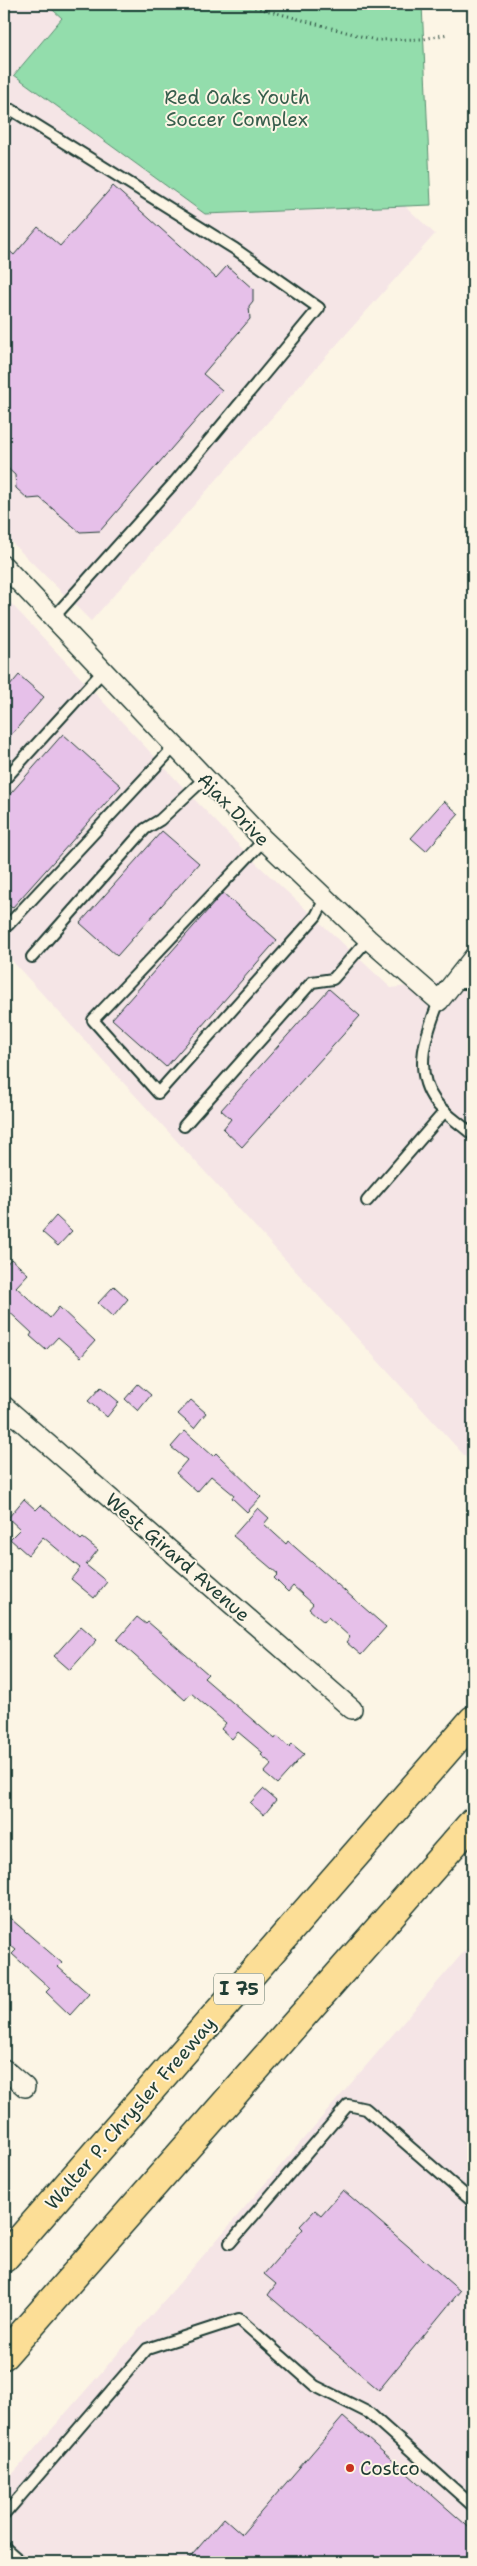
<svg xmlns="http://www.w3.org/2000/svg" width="477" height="2566" viewBox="0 0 477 2566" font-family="'Shantell Sans',sans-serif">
<rect width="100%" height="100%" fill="#fcf5e5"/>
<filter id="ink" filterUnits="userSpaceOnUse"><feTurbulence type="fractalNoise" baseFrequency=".02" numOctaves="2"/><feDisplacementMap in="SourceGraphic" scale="10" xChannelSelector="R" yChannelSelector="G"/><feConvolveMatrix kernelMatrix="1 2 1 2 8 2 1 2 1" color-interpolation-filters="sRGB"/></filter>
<g filter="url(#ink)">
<g fill="#f5e5e6">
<path d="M4,4H46L62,18L14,75L205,214L405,206L435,234L91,621L4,535Z"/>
<path d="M4,596L197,802L258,865L391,988L473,978V1465L4,952Z"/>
<path d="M473,1941V2562H4V2484L209,2249Z"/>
</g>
<path fill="#93ddac" stroke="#598d70" d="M46,4H422L431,205L205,214L14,75L62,18Z"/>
<g fill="#e6c0e9" stroke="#1f3d34">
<path d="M113,186L216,278L227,266L253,289V301L249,306L250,319L203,374L222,390L100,531L80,532L40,498L28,499L16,488L15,475L4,465V246L14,255L38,227L60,246Z"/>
<path d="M19,675L44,697L4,743V693Z"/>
<path d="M63,734L121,786L12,908L4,900V801Z"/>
<path d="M444,801L459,814L426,851L411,838Z"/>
<path d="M162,831L199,863L117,956L80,923Z"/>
<path d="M223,893L277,940L166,1067L112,1019Z"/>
<path d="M329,989L360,1016L242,1147L223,1129L231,1119L221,1110Z"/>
<path d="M56,1216L72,1231L58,1246L42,1232Z"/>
<path d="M11,1259L28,1274L16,1287L50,1318L59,1307L95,1341L81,1357L58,1337L46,1350L30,1336L32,1333L4,1307V1267Z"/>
<path d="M114,1286L128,1299L113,1317L98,1303Z"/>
<path d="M138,1384L151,1395L138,1411L125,1399Z"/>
<path d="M101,1387L119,1402L107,1417L88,1401Z"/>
<path d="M191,1400L206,1413L194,1428L178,1414Z"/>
<path d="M185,1431L213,1456L216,1453L261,1497L247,1512L232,1498L234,1495L211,1476L197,1492L176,1473L187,1460L171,1447Z"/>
<path d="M24,1499L36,1510L41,1505L81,1540L83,1538L98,1550L86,1565L107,1582L94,1598L71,1579L80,1568L43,1537L28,1555L10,1539L20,1529L8,1518Z"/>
<path d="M258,1508L269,1518L264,1524L286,1544L288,1541L386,1627L361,1655L346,1642L350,1637L328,1617L324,1622L309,1609L313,1604L293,1586L288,1592L274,1578L278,1574L233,1536Z"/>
<path d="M137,1617L146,1624L148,1622L208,1674L204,1678L275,1739L277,1736L289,1747L292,1744L304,1754L277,1784L264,1773L272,1764L261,1755L263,1753L238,1732L232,1739L221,1729L226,1723L191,1693L185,1700L117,1640Z"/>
<path d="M81,1626L97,1640L70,1670L54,1656Z"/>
<path d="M263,1789L276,1800L264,1815L250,1803Z"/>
<path d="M4,1913L62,1963L58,1967L89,1994L70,2015L46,1992L50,1988L12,1954L16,1950L4,1940Z"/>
<path d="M343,2190L460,2291L379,2390L268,2295L276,2284L264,2274L303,2229L300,2226L315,2210L321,2215Z"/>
<path d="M343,2417L473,2531V2562H186L224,2518L242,2534Z"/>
</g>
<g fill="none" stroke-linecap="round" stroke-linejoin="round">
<g stroke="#1f3d34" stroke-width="14">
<g id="service">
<path d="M4,120L12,110L235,249L319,308L173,484L54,617"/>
<path d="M4,780L104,670"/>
<path d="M264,840L93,1020L158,1093L316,916L325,899"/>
<path d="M4,921L8,925L174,747"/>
<path d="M32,957L145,829L160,820L204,779"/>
<path d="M454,983H473"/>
<path d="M439,1001C427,1032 412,1070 435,1101C444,1114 461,1124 473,1135"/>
<path d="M184,1126L312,982L333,979L368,939"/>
<path d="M367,1201L445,1111"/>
<path d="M230,2243L348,2105L366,2109L473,2202"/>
<path d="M4,2515L147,2349L239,2319L315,2386L369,2413L473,2506"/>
<path d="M4,2547L21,2562"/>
</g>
</g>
<g stroke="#1f3d34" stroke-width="22">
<g id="minor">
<path d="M4,566L264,840L368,939L439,1001L473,958"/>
<path d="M4,1406L352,1709"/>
<path d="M4,2069L25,2087"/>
</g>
</g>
<g stroke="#1f3d34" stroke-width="31">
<g id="motorway">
<path d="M4,2258L473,1720"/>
<path d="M4,2355L473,1822"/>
</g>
</g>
<g stroke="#1f3d34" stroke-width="3" stroke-dasharray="1 4" stroke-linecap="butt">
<path d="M240,4L266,10"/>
<path d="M270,4L266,10L375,40L424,39L448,34"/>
</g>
<use href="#service" stroke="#fcf5e5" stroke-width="10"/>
<use href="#minor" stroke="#fcf5e5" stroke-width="19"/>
<use href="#motorway" stroke="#fcde96" stroke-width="28"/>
</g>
</g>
<circle fill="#c8321e" stroke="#fcf5e5" stroke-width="2" cx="350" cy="2468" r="5"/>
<g text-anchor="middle" stroke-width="4" stroke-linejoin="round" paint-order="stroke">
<rect fill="#fcf5e5" stroke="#617469" stroke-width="1" x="214" y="1973.5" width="50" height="31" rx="4"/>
<g font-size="18" font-weight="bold" fill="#1f3d34">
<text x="239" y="1995">I 75</text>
</g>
<g font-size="19" fill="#365d4c" stroke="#fcf5e5">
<text x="237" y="104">Red Oaks Youth<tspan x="237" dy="22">Soccer Complex</tspan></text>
</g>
<g font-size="19" fill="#1f3d34" stroke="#fcf5e5">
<text transform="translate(234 809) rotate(46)" y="7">Ajax Drive</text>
<text transform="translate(178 1557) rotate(41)" y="7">West Girard Avenue</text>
<text transform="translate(130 2113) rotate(-49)" y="7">Walter P. Chrysler Freeway</text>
</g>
<g font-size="19" fill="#1f3d34" stroke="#fcf5e5" text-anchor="start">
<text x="360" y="2475">Costco</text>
</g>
</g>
<rect width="477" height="2566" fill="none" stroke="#fcf5e5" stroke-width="20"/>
<rect x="10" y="10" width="457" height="2546" fill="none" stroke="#1f3d34" stroke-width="2" filter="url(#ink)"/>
</svg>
